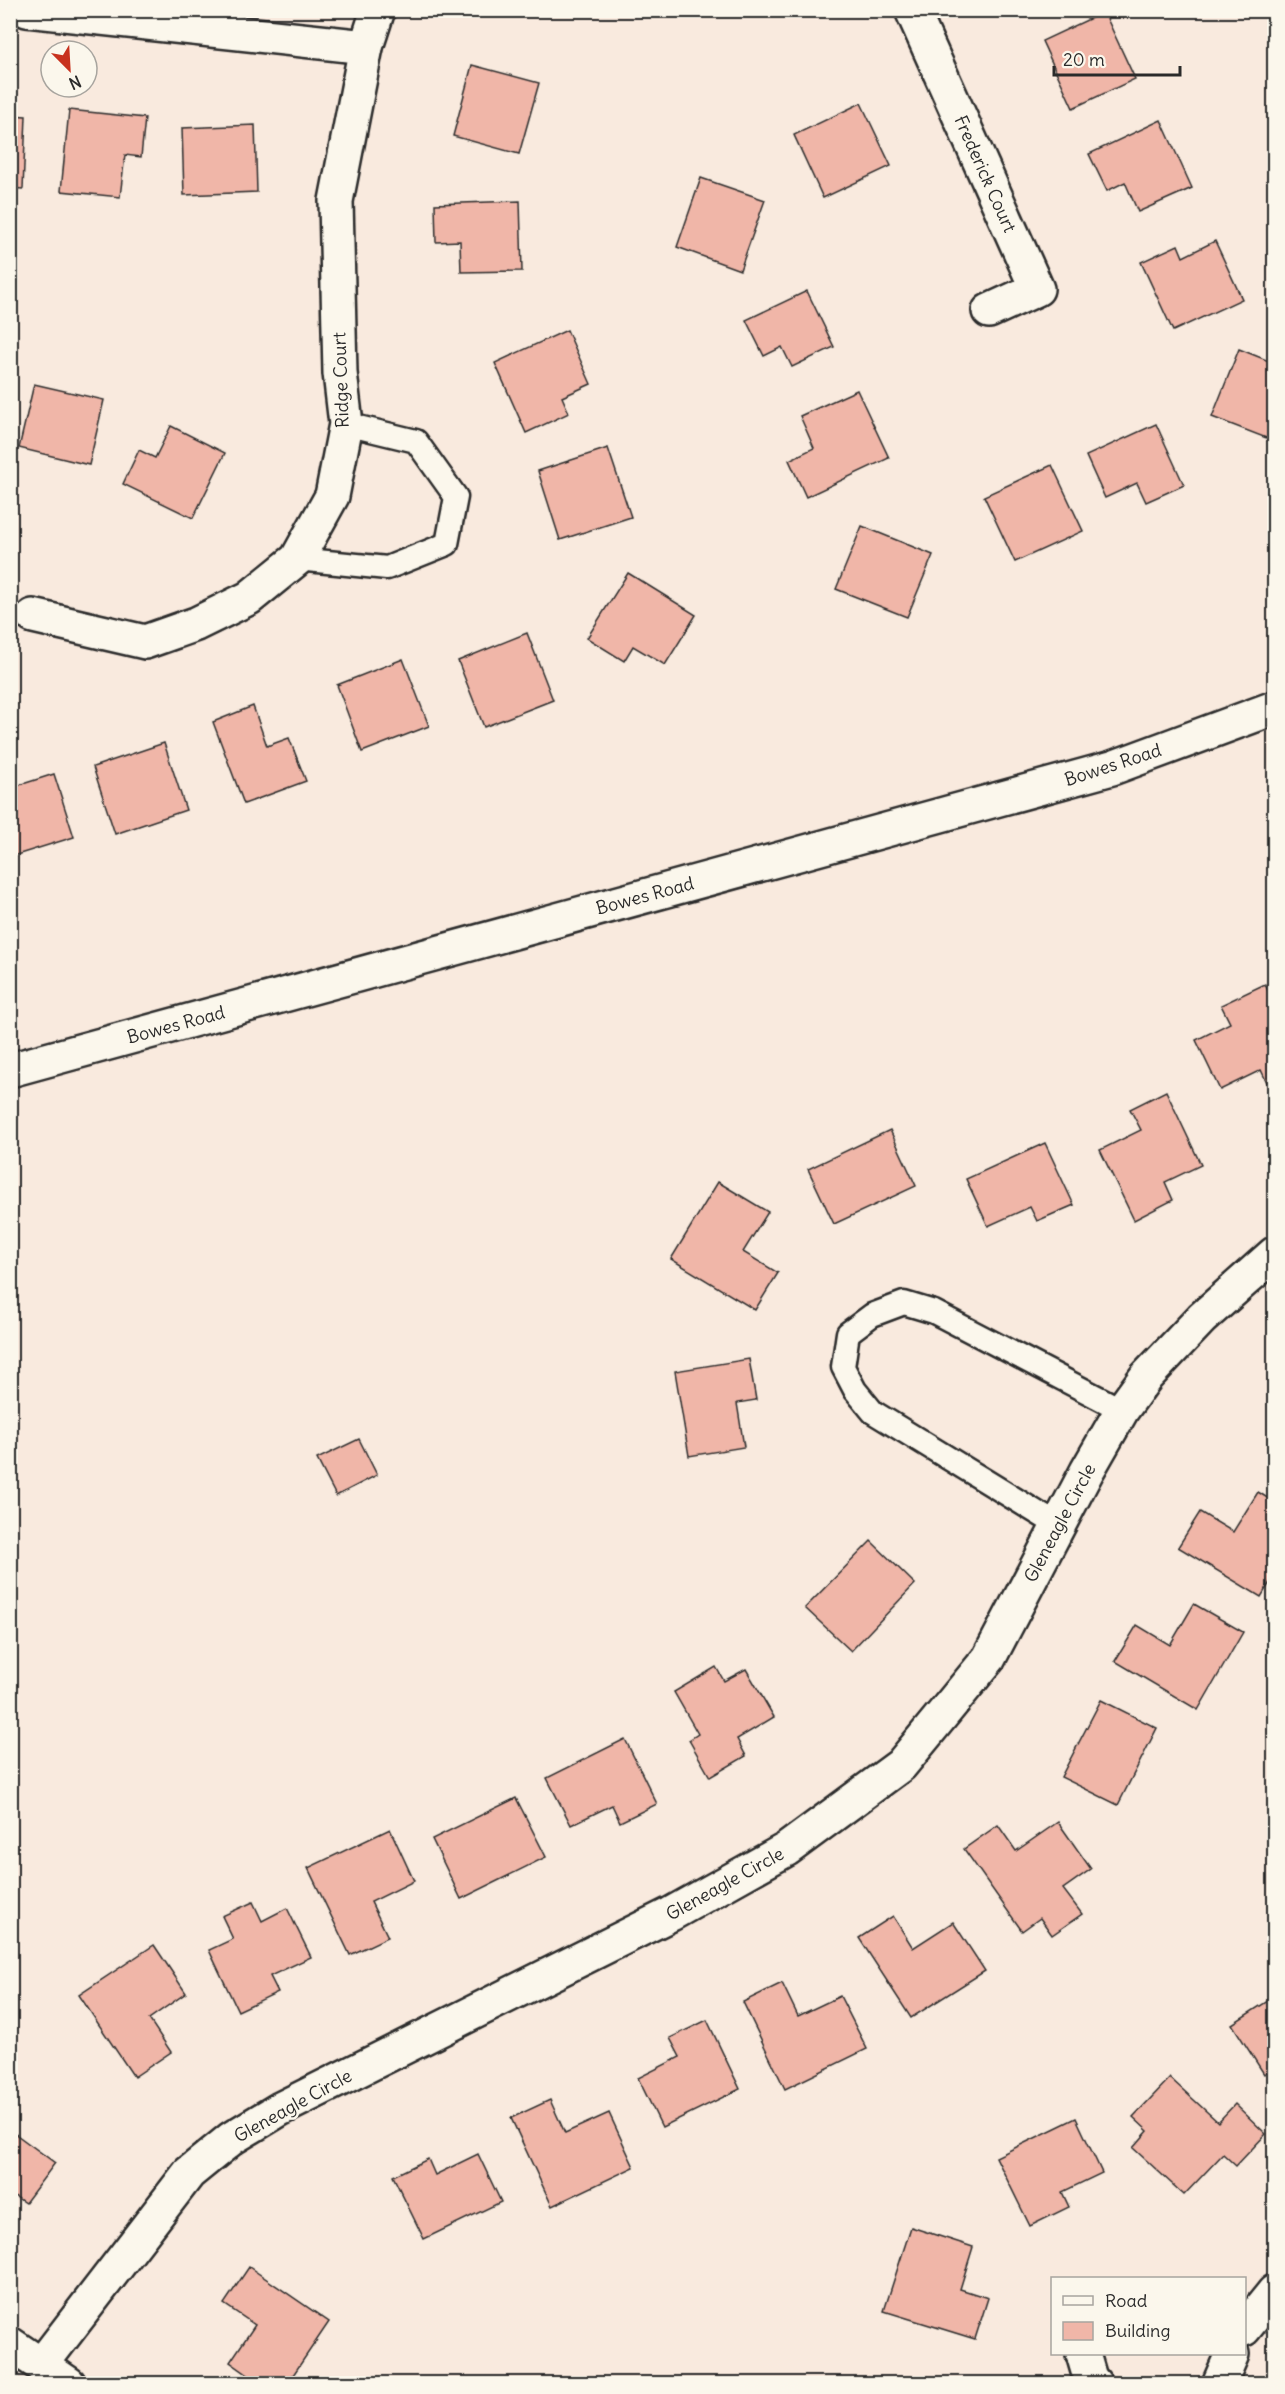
<svg xmlns="http://www.w3.org/2000/svg" width="1285" height="2394" viewBox="0 0 1285 2394" font-family="Delius,sans-serif">
<rect width="100%" height="100%" fill="#f9eade"/>
<filter id="ink" filterUnits="userSpaceOnUse"><feTurbulence type="fractalNoise" baseFrequency=".0167" numOctaves="2"/><feDisplacementMap in="SourceGraphic" scale="12" xChannelSelector="R" yChannelSelector="G"/><feConvolveMatrix kernelMatrix="1 2 1 2 8 2 1 2 1" color-interpolation-filters="sRGB"/></filter>
<g filter="url(#ink)">
<g fill="#f0b6a8" stroke="#2b2b2b" stroke-width="1.5">
<path d="M1104,12L1135,79L1073,108L1042,41Z"/>
<path d="M472,65L539,83L519,154L453,136Z"/>
<path d="M861,103L891,166L823,198L794,135Z"/>
<path d="M69,110L145,118L141,157L125,155L120,197L61,191Z"/>
<path d="M10,115L26,116L23,189L10,188Z"/>
<path d="M1161,120L1192,188L1138,212L1125,182L1107,191L1089,154Z"/>
<path d="M255,125L257,192L184,195L182,128Z"/>
<path d="M701,178L765,200L740,270L677,247Z"/>
<path d="M520,201L522,271L461,272L460,241L436,242L435,204Z"/>
<path d="M1215,241L1242,299L1173,331L1141,262L1178,245L1183,257Z"/>
<path d="M807,291L834,347L792,367L782,347L764,356L746,320Z"/>
<path d="M567,330L591,384L562,397L569,413L526,433L495,363Z"/>
<path d="M1239,349L1274,363V441L1212,417Z"/>
<path d="M34,384L104,400L89,465L19,448Z"/>
<path d="M857,390L889,458L806,497L789,460L814,448L800,416Z"/>
<path d="M1156,424L1184,485L1146,502L1137,483L1105,498L1086,456Z"/>
<path d="M171,426L225,453L193,518L123,484L139,450L155,458Z"/>
<path d="M608,448L631,517L560,540L538,471Z"/>
<path d="M1052,465L1083,531L1015,562L984,496Z"/>
<path d="M862,526L933,555L907,617L836,589Z"/>
<path d="M628,573L696,615L665,665L633,646L624,661L587,638Z"/>
<path d="M527,633L553,700L484,727L458,661Z"/>
<path d="M403,659L429,726L362,752L337,685Z"/>
<path d="M253,706L267,746L289,738L306,781L244,804L213,722Z"/>
<path d="M164,743L186,810L115,834L93,767Z"/>
<path d="M54,774L74,837L10,857V788Z"/>
<path d="M1265,984L1274,1004V1097L1261,1070L1220,1090L1196,1040L1230,1023L1221,1005Z"/>
<path d="M1166,1091L1201,1165L1165,1182L1173,1200L1134,1220L1100,1150L1141,1130L1130,1109Z"/>
<path d="M890,1130L916,1186L834,1224L808,1169Z"/>
<path d="M1045,1143L1074,1205L1037,1221L1030,1207L988,1226L966,1179Z"/>
<path d="M718,1182L768,1212L743,1252L778,1273L755,1310L671,1259Z"/>
<path d="M749,1359L756,1400L737,1403L744,1447L689,1456L675,1371Z"/>
<path d="M359,1439L377,1475L336,1496L317,1459Z"/>
<path d="M1258,1492L1274,1502V1576L1261,1597L1178,1547L1200,1512L1233,1532Z"/>
<path d="M871,1541L915,1584L851,1651L805,1608Z"/>
<path d="M1194,1604L1243,1632L1198,1710L1115,1661L1137,1625L1170,1645Z"/>
<path d="M716,1667L724,1681L746,1669L774,1717L737,1739L746,1756L710,1777L689,1740L698,1734L674,1692Z"/>
<path d="M1101,1700L1157,1728L1118,1805L1061,1777Z"/>
<path d="M625,1739L657,1804L620,1822L612,1805L571,1825L547,1778Z"/>
<path d="M516,1798L546,1857L461,1899L432,1839Z"/>
<path d="M1058,1822L1091,1869L1063,1889L1082,1914L1052,1935L1040,1918L1022,1931L964,1849L998,1825L1016,1851Z"/>
<path d="M390,1829L414,1881L371,1902L388,1937L350,1955L308,1868Z"/>
<path d="M253,1902L262,1921L287,1908L311,1957L270,1976L278,1992L238,2011L209,1950L233,1939L222,1916Z"/>
<path d="M893,1916L913,1948L953,1922L985,1971L911,2018L859,1938Z"/>
<path d="M154,1945L186,1993L149,2019L171,2052L134,2077L79,1995Z"/>
<path d="M782,1983L798,2016L840,1996L867,2049L785,2089L743,2002Z"/>
<path d="M1274,1997V2068L1264,2074L1232,2024Z"/>
<path d="M707,2020L740,2089L662,2127L638,2078L680,2057L670,2038Z"/>
<path d="M1170,2078L1218,2122L1235,2104L1266,2134L1236,2166L1223,2154L1184,2195L1133,2148L1148,2131L1133,2117Z"/>
<path d="M550,2100L565,2133L609,2113L634,2167L552,2206L511,2118Z"/>
<path d="M1076,2118L1102,2173L1062,2192L1069,2207L1030,2226L996,2157Z"/>
<path d="M10,2130L55,2163L25,2203L10,2193Z"/>
<path d="M478,2154L501,2202L424,2239L393,2176L428,2159L435,2175Z"/>
<path d="M911,2227L973,2247L960,2289L988,2298L975,2339L884,2311Z"/>
<path d="M249,2267L329,2322L287,2384H261L230,2362L255,2325L224,2304Z"/>
</g>
<g fill="none" stroke-linecap="round" stroke-linejoin="round">
<g stroke="#2b2b2b" stroke-width="27">
<g id="lane">
<path d="M297,559L387,568L447,544L456,497L416,441L346,424"/>
<path d="M1059,1526L873,1412L855,1390L843,1367L848,1333L872,1315L904,1303L934,1312L1122,1410"/>
</g>
</g>
<g stroke="#2b2b2b" stroke-width="38">
<g id="street">
<path d="M27,10L366,47"/>
<path d="M912,10L1037,289L989,311"/>
<path d="M33,616L145,642L196,624L249,598L297,559L332,496L346,424L340,373L336,201L366,47L378,10"/>
<path d="M1244,2329L1274,2292"/>
<path d="M10,2344L69,2384"/>
<path d="M1083,2354L1090,2378L1095,2384"/>
<path d="M42,2364L189,2173L232,2138L280,2109L671,1914L787,1849L901,1765L989,1658L1087,1471L1122,1410L1146,1377L1202,1318L1274,1254"/>
<path d="M1219,2384L1232,2354"/>
</g>
</g>
<g stroke="#2b2b2b" stroke-width="38">
<path id="secondary" d="M10,1070L1112,768L1274,708"/>
</g>
<use href="#lane" stroke="#fbf7ec" stroke-width="22"/>
<use href="#street" stroke="#fbf7ec" stroke-width="33"/>
<use href="#secondary" stroke="#fbf7ec" stroke-width="33"/>
</g>
</g>
<g text-anchor="middle" stroke-width="5" stroke-linejoin="round" paint-order="stroke">
<g font-size="18" fill="#2b2b2b" stroke="#fbf7ec">
<text transform="translate(985 174) rotate(66)" y="6">Frederick Court</text>
<text transform="translate(341 380) rotate(-92)" y="6">Ridge Court</text>
<text transform="translate(1113 765) rotate(-18)" y="6">Bowes Road</text>
<text transform="translate(645 896) rotate(-15)" y="6">Bowes Road</text>
<text transform="translate(176 1025) rotate(-15)" y="6">Bowes Road</text>
<text transform="translate(1060 1523) rotate(-62)" y="6">Gleneagle Circle</text>
<text transform="translate(725 1884) rotate(-29)" y="6">Gleneagle Circle</text>
<text transform="translate(293 2106) rotate(-29)" y="6">Gleneagle Circle</text>
</g>
</g>
<rect width="1285" height="2394" fill="none" stroke="#fbf7ec" stroke-width="36"/>
<rect x="18" y="18" width="1249" height="2358" fill="none" stroke="#2b2b2b" stroke-width="2" filter="url(#ink)"/>
<rect x="1051" y="2277" width="195" height="78" fill="#fbf7ec" stroke="#a8a59f" stroke-width="1.5"/>
<rect x="1063" y="2296" width="30" height="9" fill="#fbf7ec" stroke="#a8a59f" stroke-width="1.5"/>
<text x="1105" y="2307" font-size="18" fill="#2b2b2b">Road</text>
<rect x="1063" y="2322" width="30" height="18" fill="#f0b6a8" stroke="#a8a59f" stroke-width="1.5"/>
<text x="1105" y="2337" font-size="18" fill="#2b2b2b">Building</text>
<g transform="translate(69 69) rotate(156)"><circle r="28" fill="#fbf7ec" stroke="#a8a59f" stroke-width="1.5"/>
<path d="M0-4.5L10 22L0 15L-10 22Z" fill="#c8321e"/>
<text y="-9" font-size="16" font-weight="bold" text-anchor="middle" fill="#2b2b2b">N</text>
</g>
<path d="M1054 66v9h126v-9" fill="none" stroke="#2b2b2b" stroke-width="3"/>
<text x="1063" y="66" font-size="18" fill="#2b2b2b" stroke="#fbf7ec" stroke-width="4.5" paint-order="stroke">20 m</text>
</svg>
